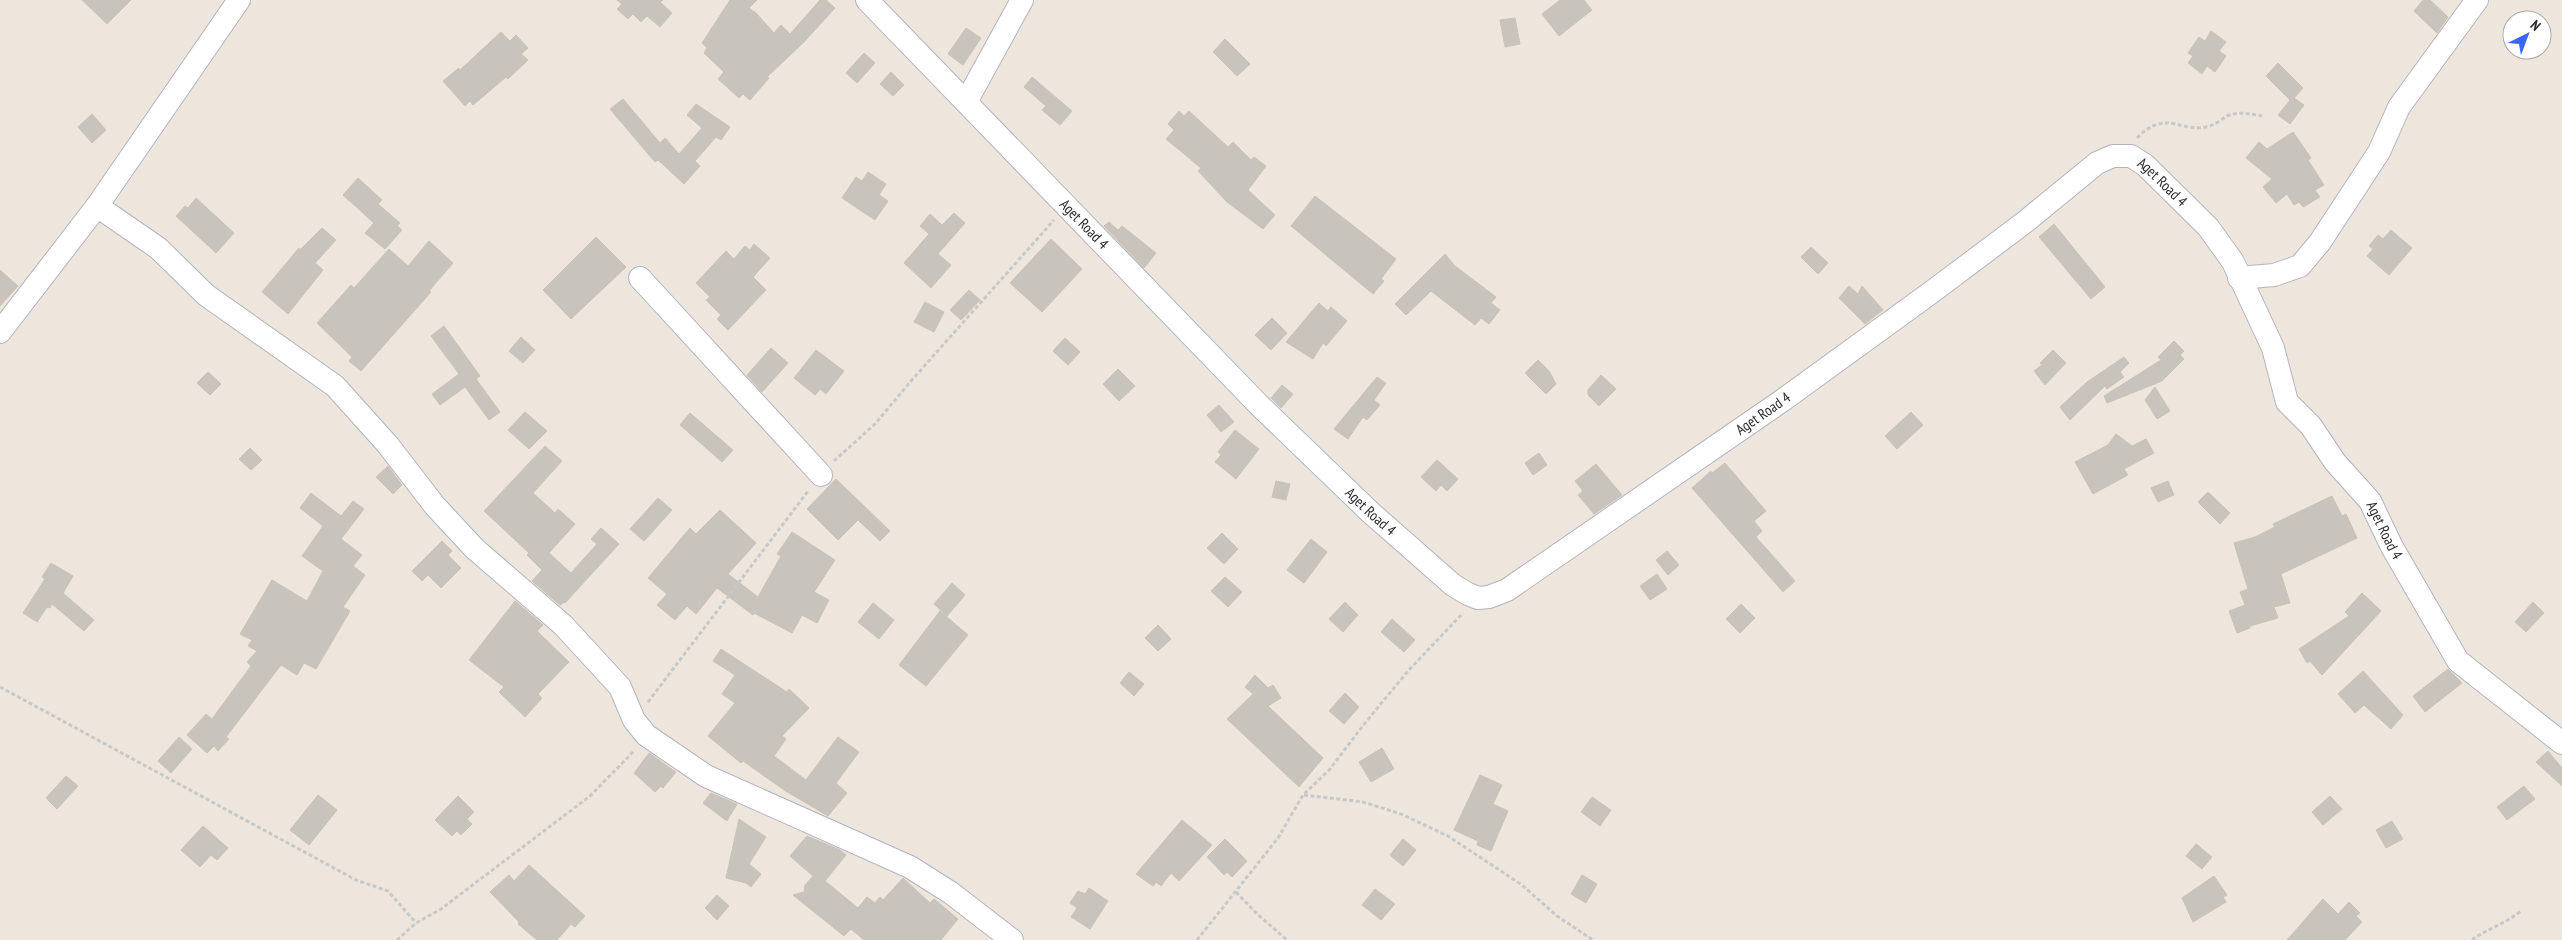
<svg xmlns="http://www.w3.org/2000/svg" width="2562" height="940" viewBox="0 0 2562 940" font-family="'PT Sans Narrow',sans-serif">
<rect width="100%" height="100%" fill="#eee6dd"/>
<g fill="#c9c4bb" stroke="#cac2b6">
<path d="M82,0H131L107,24Z"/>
<path d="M617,0H663L660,2L672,13L660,27L647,16L641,22L633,14L628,19L617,9L622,4Z"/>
<path d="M730,0H757L749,8L756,13L774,33L781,25L790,34L820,0H826L835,8L804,42L767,77L769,78L750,100L743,94L739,98L718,79L724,72L704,53L707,48L702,43Z"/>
<path d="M1560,0H1584L1592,10L1559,36L1542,14Z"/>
<path d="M2423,0H2430L2448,17L2437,33L2414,11Z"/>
<path d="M1515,18L1520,44L1505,47L1500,20Z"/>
<path d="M966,28L981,38L963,65L948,54Z"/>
<path d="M2211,31L2226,42L2219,51L2226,56L2215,72L2207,66L2202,74L2188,63L2193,56L2188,53L2199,37L2205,41Z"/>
<path d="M501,32L510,41L516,35L528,48L521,54L528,60L508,79L506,77L473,105L470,101L465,106L443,81L459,68L460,70Z"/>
<path d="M1225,39L1250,64L1237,76L1213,52Z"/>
<path d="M864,53L875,63L857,83L846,73Z"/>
<path d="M2278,63L2303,88L2294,98L2304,105L2290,124L2278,115L2290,100L2266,76Z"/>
<path d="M891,72L904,85L893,96L880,84Z"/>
<path d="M1032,77L1072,111L1060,125L1042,110L1046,106L1024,87Z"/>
<path d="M623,99L660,143L665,138L679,154L702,128L687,115L696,104L730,127L721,140L716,137L695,161L700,166L684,184L658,160L655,162L610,109Z"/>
<path d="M1179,111L1184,116L1189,111L1228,147L1233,142L1251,160L1254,157L1266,166L1248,190L1275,215L1263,229L1227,202L1198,171L1201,168L1166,139L1174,130L1168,124Z"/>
<path d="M92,114L106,130L92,143L78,127Z"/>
<path d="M2293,132L2311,158L2308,160L2324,185L2315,190L2320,197L2303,207L2299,202L2294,205L2287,194L2276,203L2263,187L2272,179L2246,158L2259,142L2267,149Z"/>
<path d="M868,172L886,184L879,195L888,201L875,220L842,198L856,177L862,181Z"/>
<path d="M358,178L382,200L378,204L400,223L397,226L402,230L385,249L365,233L374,223L343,195Z"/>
<path d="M1315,196L1396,259L1381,279L1384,281L1373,294L1291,226Z"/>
<path d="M196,198L234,233L216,253L176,216L185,206L188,208Z"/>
<path d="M954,213L965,223L938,254L951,265L931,288L904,263L929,234L920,226L930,214L942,225Z"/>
<path d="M1109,222L1118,230L1122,226L1156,253L1144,268L1104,226Z"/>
<path d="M2054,224L2105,287L2091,299L2039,237Z"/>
<path d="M322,228L336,240L315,263L323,270L288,314L262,292L299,248L300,250Z"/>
<path d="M2391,230L2412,248L2389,275L2367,256L2373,249L2369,246L2378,235L2383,239Z"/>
<path d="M596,237L626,267L571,319L543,290Z"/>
<path d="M1051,239L1082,269L1042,312L1010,283Z"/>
<path d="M429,241L453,263L429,291L431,292L361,371L349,361L352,357L317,323L351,285L354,288L389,249L408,266Z"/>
<path d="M754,244L770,258L753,277L766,290L728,330L717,319L721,315L706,300L710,297L696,283L726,251L734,259L745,246L750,250Z"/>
<path d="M1811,247L1828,263L1818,274L1801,257Z"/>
<path d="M1445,254L1455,266L1496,297L1491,303L1500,310L1489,324L1481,318L1475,325L1431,291L1406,315L1395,304Z"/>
<path d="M0,270L18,286L0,306Z"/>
<path d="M1849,286L1858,294L1862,286L1883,310L1865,324L1839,298Z"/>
<path d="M969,290L980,300L961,320L950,310Z"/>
<path d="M925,302L944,312L934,332L914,322Z"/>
<path d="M1319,303L1328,311L1331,307L1347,321L1326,346L1323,343L1313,359L1286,342Z"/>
<path d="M1272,318L1287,333L1271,350L1255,335Z"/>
<path d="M444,326L480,376L476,379L500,412L489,420L465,387L440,405L432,394L459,374L431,336Z"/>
<path d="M521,337L535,350L523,363L509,351Z"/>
<path d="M1065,338L1080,352L1068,365L1053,351Z"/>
<path d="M2174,341L2184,351L2180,355L2184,359L2162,381L2107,403L2104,396L2161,360L2158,357Z"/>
<path d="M771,348L788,363L762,392L747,375Z"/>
<path d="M816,350L844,371L826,394L820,389L815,395L794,378Z"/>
<path d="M2053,350L2066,363L2045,385L2034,371L2042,365L2040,363Z"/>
<path d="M2124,357L2129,363L2120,372L2124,377L2107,389L2105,386L2070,420L2060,407L2087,382Z"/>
<path d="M1538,360L1549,371L1556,384L1546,394L1525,373Z"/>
<path d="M1118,369L1135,386L1119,401L1103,384Z"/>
<path d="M208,372L221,384L210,395L197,383Z"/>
<path d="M1601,375L1616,389L1599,406L1588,395V390Z"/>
<path d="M1377,377L1386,383L1374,400L1380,405L1367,420L1363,417L1348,439L1334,429Z"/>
<path d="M1282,385L1293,394L1281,408L1271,398Z"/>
<path d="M2155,387L2170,411L2157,419L2145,400Z"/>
<path d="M1219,405L1234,422L1221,432L1207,415Z"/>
<path d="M525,412L547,431L529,449L508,430Z"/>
<path d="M1911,412L1923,425L1897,449L1885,436Z"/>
<path d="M690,413L733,450L722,462L680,425Z"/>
<path d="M1235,430L1259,449L1236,479L1215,462L1221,455L1218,452Z"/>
<path d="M2116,434L2132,446L2146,439L2154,453L2124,469L2128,475L2093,494L2075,462L2108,445Z"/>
<path d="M545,446L562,461L533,493L555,513L558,509L575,524L549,553L571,573L597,544L591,539L601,528L619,544L565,603L564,602L560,605L532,581L542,570L527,555L529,553L484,511Z"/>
<path d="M250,448L262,460L251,470L239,459Z"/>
<path d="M1539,453L1547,465L1533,475L1525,463Z"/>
<path d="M1437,460L1458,479L1447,491L1441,485L1436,491L1421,477Z"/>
<path d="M1725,463L1766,511L1754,521L1762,531L1756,537L1795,581L1783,592L1692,488L1711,471L1712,473Z"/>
<path d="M1596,464L1622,495L1594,514L1578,495L1583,491L1575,481Z"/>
<path d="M388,466L402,485L393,494L376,477Z"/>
<path d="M836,479L890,531L880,541L858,520L838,540L807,509Z"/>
<path d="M1276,481L1290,484L1286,500L1272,497Z"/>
<path d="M2168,481L2174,495L2158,502L2151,488Z"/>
<path d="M2208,492L2230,513L2220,524L2198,502Z"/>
<path d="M311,493L341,516L353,501L364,509L341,539L362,555L353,566L365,575L343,607L350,611L316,669L304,663L297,675L281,665L226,737L229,739L218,751L214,746L207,753L187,735L206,714L212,719L251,666L247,662L257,651L248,646L252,640L240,634L272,580L307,601L323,571L302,556L323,526L300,508Z"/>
<path d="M2332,496L2342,516L2346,514L2357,538L2281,574L2290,603L2274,607L2278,618L2250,626V628L2237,633L2229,611L2245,605L2240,592L2248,589L2234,543L2255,537L2275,527L2273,524Z"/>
<path d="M658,498L672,510L644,541L630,529Z"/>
<path d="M720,510L756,543L728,574L758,597L781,556L777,554L792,532L835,560L814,592L829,600L817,623L802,615L792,633L754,613L753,615L717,588L696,614L687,606L675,620L657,605L667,594L648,578L690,528L696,534Z"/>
<path d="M1222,533L1238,549L1224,564L1207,548Z"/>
<path d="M1311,539L1327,552L1304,583L1287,570Z"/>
<path d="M442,541L452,551L448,555L461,568L441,588L428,575L422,581L412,571Z"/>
<path d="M1667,551L1679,565L1668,575L1656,560Z"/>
<path d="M51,563L73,576L63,593L94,620L84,631L52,604L50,608L47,607L37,622L23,613L45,579L42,577Z"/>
<path d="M1657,574L1667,589L1650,600L1640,586Z"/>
<path d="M1225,577L1242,592L1228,607L1211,591Z"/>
<path d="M952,583L965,595L947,616L934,604Z"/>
<path d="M2362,593L2381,611L2322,675L2310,661L2307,663L2299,649L2349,616L2345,612Z"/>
<path d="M515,601L543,625L537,631L569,662L538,694L542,698L525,717L499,692L504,687L469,660Z"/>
<path d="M1345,602L1358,615L1343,632L1329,619Z"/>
<path d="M2533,602L2544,613L2526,632L2515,622Z"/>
<path d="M873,603L894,620L879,639L858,622Z"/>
<path d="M1741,604L1755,618L1740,633L1726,619Z"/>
<path d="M940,611L968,635L926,686L899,665Z"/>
<path d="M1392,619L1415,640L1404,652L1381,632Z"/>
<path d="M1158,625L1171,639L1158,651L1145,638Z"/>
<path d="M721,649L787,692L789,689L809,708L782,736L786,739L774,756L806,780L838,737L859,752L836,783L847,793L828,816L784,790L743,761L741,763L708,736L735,703L722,694L735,675L713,661Z"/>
<path d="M2448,669L2462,683L2425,712L2413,696Z"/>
<path d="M2363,671L2403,715L2391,729L2364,705L2355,713L2338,694Z"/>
<path d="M1129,672L1144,684L1134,696L1120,683Z"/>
<path d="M1255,675L1268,688L1273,685L1281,698L1268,706L1323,758L1299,787L1227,719L1253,694L1245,687Z"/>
<path d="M1345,693L1359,707L1344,724L1329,711Z"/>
<path d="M179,737L192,749L171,773L158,761Z"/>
<path d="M1382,748L1394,769L1371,782L1359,762Z"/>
<path d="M2548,751L2562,768V786L2536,762Z"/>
<path d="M649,753L676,772L663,788L661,786L655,792L634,773Z"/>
<path d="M1480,775L1502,785L1493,804L1508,811L1491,851L1477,845L1478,841L1454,830Z"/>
<path d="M66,776L78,786L57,809L46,798Z"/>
<path d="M2524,786L2535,799L2507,820L2497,807Z"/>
<path d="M711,793L737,804L727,821L703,803Z"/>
<path d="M318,795L337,810L309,845L290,830Z"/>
<path d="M458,796L474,812L467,819L472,824L461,835L457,831L452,836L435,820Z"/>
<path d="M2330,796L2342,809L2323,825L2312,812Z"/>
<path d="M1592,797L1611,810L1600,826L1581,812Z"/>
<path d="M739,819L766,837L749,864L761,874L751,887L746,883L726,878Z"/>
<path d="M1182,820L1212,845L1179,881L1171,873L1161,886L1156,882L1153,886L1136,874Z"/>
<path d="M2392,821L2403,839L2386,848L2376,830Z"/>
<path d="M203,826L228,848L217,860L211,855L200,867L181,850Z"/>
<path d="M807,836L840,850L846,855L825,881L858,908L867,897L875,903L880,897L883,900L903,878L930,903L934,899L958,919L941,940H864L851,929L844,936L793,895L804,892L805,885L813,876L790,856Z"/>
<path d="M1225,839L1247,861L1232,877L1227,872L1224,875L1207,857Z"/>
<path d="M1403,839L1416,850L1403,866L1390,855Z"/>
<path d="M2196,844L2212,857L2202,869L2186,856Z"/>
<path d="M529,865L585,916L575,927L571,924L557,940H537L518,924L519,922L490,892L509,875L514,881Z"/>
<path d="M1582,875L1597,884L1586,903L1571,894Z"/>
<path d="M2214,876L2227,895L2223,897L2226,902L2193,922L2182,898Z"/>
<path d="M1089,888L1108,901L1090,929L1071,917L1077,908L1070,903L1078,891L1085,894Z"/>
<path d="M1375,889L1395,904L1381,920L1362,905Z"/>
<path d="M717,895L729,906L717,920L705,908Z"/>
<path d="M2323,899L2338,914L2349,902L2360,913L2356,916L2362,922L2345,940H2287Z"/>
</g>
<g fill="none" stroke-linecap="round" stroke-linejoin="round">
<g stroke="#b1b4c0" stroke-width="24">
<g id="minor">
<path id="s1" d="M867,0L1259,405L1370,512L1453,585L1468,594L1478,598L1489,597L1507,590L1783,400L1929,294L2025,222L2097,163L2113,156H2131L2145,165L2208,227L2233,262L2273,348L2287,402L2311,426L2335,462L2370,501L2392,547L2458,661L2562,743"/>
<path d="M966,102L1022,0"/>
<path d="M97,206L158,248L206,295L335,386L388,445L435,506L475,549L563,625L620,687L634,720L646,735L706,776L910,867L951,893L1012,940"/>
<path d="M640,278L821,475"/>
<path d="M2239,278L2274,275L2300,266L2320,242L2379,152L2399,107L2477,0"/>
<path d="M0,332L97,206L239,0"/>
</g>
</g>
<g stroke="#c8c8c8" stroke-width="3" stroke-dasharray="4 2.5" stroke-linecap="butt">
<path d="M2137,138C2167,107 2181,135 2210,126C2216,124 2222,119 2227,116C2239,111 2250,114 2262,116"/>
<path d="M834,461L875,424L911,381L1054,220"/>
<path d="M0,687L356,880L388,891L416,923"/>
<path d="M648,702L809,490"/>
<path d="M1304,795L1363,802L1401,814L1448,836L1522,885L1557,916L1593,940"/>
<path d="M1236,892L1255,912L1287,940"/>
<path d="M397,940L416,923L441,909L590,796L634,751"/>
<path d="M1197,940L1278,838L1303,795L1330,769L1365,723L1408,671L1463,613"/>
<path d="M2472,940C2488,928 2505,924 2521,911"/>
</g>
<use href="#minor" stroke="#fff" stroke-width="22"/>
</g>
<g text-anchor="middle" stroke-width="4" stroke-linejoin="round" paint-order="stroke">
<g font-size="15" fill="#2b2b2b" stroke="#fff">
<text dy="5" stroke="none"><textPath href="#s1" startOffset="1692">Aget Road 4</textPath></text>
<text dy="5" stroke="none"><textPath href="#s1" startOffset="312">Aget Road 4</textPath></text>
<text dy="5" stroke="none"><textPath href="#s1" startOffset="1198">Aget Road 4</textPath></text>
<text dy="5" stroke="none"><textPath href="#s1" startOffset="718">Aget Road 4</textPath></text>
<text dy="5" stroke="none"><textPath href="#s1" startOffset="2112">Aget Road 4</textPath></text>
</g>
</g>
<g transform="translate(2527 35) rotate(42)"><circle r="24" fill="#ffffff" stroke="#aaaaaa"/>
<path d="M0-4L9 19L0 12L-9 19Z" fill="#3966ff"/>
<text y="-8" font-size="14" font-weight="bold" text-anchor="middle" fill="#2b2b2b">N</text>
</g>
</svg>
